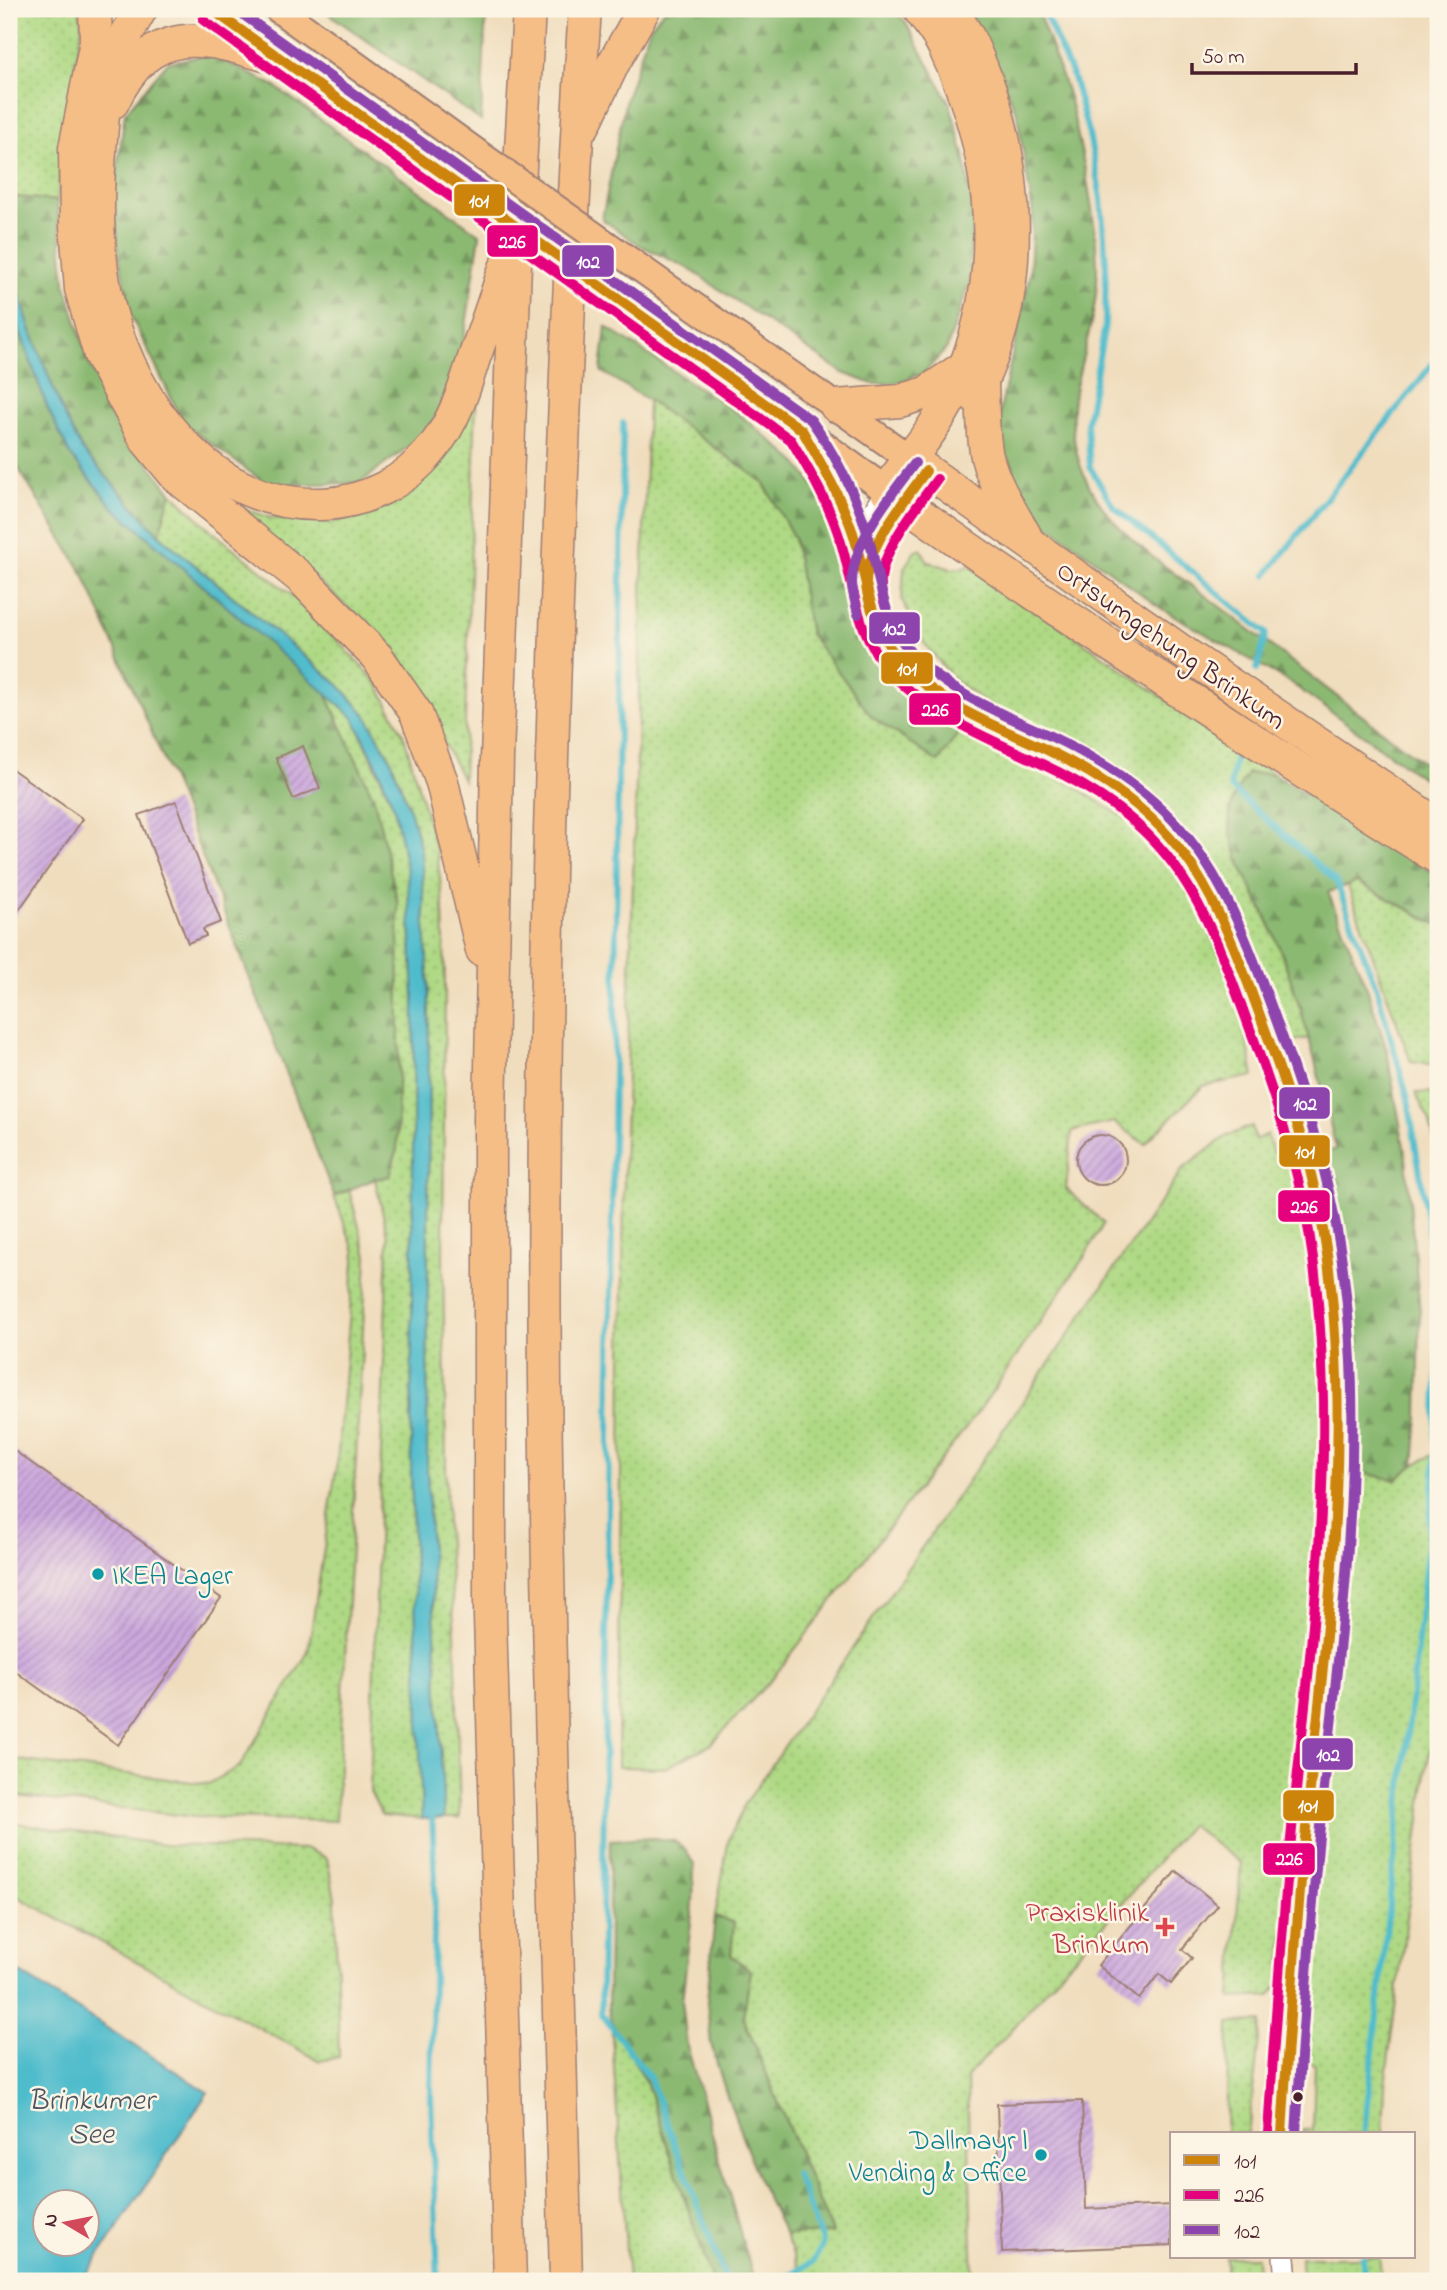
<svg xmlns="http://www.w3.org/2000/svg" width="1447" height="2290" viewBox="0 0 1447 2290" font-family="'Indie Flower',sans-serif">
<defs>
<pattern id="grass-dots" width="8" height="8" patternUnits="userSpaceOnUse" patternTransform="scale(1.75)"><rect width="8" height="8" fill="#afd984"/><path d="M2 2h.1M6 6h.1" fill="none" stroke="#98ba72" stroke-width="1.8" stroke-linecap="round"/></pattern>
<pattern id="forest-firs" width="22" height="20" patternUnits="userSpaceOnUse" patternTransform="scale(1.75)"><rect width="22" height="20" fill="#8bb972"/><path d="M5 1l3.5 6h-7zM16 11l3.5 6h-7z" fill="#74965e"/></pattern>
<pattern id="building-hatch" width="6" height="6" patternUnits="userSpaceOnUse" patternTransform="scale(1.75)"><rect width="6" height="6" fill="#cca8de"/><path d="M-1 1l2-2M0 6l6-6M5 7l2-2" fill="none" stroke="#a888b4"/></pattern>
</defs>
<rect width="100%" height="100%" fill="#fcf5e5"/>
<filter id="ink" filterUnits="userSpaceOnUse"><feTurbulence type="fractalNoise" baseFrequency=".0143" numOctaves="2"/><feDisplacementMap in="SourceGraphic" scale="14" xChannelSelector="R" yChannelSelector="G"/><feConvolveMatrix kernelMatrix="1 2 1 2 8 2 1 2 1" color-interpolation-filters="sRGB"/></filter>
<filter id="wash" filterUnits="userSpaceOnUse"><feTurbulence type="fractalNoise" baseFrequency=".00686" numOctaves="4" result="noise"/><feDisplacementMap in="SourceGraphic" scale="28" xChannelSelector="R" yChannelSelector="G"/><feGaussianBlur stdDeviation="1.57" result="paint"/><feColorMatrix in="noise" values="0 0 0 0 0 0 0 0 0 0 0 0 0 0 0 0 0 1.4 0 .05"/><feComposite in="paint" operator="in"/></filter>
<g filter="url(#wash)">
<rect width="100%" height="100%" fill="#f0ddbd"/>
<g fill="url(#grass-dots)" stroke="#7c7c58" stroke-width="2">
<path d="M11,9H79L82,26L63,135L57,201L9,196L13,26Z"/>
<path d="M648,400L763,482L794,538L810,634L938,762L960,731L1072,785L1126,819L1167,858L1196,904L1220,954L1242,1016L1254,1076L1203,1086L1145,1144L1114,1122L1072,1131L1066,1189L1104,1223L1085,1256L981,1408L772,1679L710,1745L665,1768L618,1767L624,1170Z"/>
<path d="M476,402L463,780L396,651L312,575L227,503L271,518L330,523L388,506L419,482Z"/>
<path d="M171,492L212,531L309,609L377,683L404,736L437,853L443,905L445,978L443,1256L447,1530L455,1634L460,1818H444L427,1469L429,996L421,851L411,813L391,760L366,715L339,685L159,535Z"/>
<path d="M921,549L928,562L952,569L973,566L1274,774L1247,773L1238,860L1276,938L1311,1038L1285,1042L1248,934L1203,851L1151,795L1110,764L996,709L955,681L924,643L902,600L904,568L915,551Z"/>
<path d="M326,693L353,717L394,807L407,871L414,996L411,1469L422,1819L382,1815L370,1791L388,1236L375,1179L390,1176L397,1150L399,1033L398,904L374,799Z"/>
<path d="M1357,882L1438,925V1065L1411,1062L1347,884Z"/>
<path d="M1438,1092V1155L1429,1119L1415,1093Z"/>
<path d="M1252,1126L1255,1140L1267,1134L1273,1153H1277L1279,1159L1290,1157L1314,1251L1322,1341L1324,1460L1313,1648L1279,1985L1270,1996L1231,1998L1241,1863L1190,1825L1008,2034L967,2076L973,2281H804L785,2235L832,2232L743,2017L751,1971L731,1955L734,1923L715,1916L729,1838L745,1804L1183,1169L1225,1137Z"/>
<path d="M349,1190L367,1256L336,1821L195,1817L9,1795V1759L208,1784L240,1766L308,1652L337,1463L355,1252L334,1196Z"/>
<path d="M1438,1452V1709L1427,1766L1385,2085L1383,2134H1302V2129L1313,2130L1315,2065L1303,2062L1353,1471L1396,1480L1414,1465Z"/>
<path d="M9,1822L165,1845L307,1849L327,1858L335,1899L339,2057L320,2061L9,1892Z"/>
<path d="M611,2021L646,2081L712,2281H628Z"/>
<path d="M1261,2022L1248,2134H1226L1229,2023Z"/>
<path d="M1226,2257H1257L1258,2281H1226Z"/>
<path d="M1301,2257H1379L1382,2281H1302Z"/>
</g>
<g fill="url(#forest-firs)" stroke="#6a6c4e" stroke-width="2">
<path d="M322,9H416L423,13L469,18L471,9H486L481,121Z"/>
<path d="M665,9H892L905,21L950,104L964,155L974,215L969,283L947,348L924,373L896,383L873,384L843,373L688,268L641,246L602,219L626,99L650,27Z"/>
<path d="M968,9H1034L1039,15C1049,41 1059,67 1068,94C1073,109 1075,125 1079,141C1089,187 1098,234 1097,282C1095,319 1082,355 1075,391C1058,490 1130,543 1202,593L1438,774V789L1291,683L1159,607L1030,512L1019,498L1010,480L1000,436V411L1030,274L1033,213L1017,113Z"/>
<path d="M210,54L273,85L480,235L459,370L429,431L360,483L268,485L184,424L131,316L118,251L115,186L125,113L167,63Z"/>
<path d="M9,196L57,201L65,283L89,363L119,426L171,492L159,535L82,450L63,413L31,331L9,262Z"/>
<path d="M9,301L48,409L71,456L113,507L326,693L374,799L398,904L399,1033L397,1149L390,1176L375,1179L334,1196L175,786L85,577L9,453Z"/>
<path d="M606,327L739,414L794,460L823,497L843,549L847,581L863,639L896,688L960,731L938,762L872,717L810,634L794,538L763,482L648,400L601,371Z"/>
<path d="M1248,773L1274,774L1438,876V925L1357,882L1328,892L1368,991L1387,1051L1406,1158L1420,1312L1418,1417L1414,1465L1396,1480L1353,1471L1352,1337L1333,1205L1322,1154L1336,1149C1320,1078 1303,1007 1276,939C1262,903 1238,871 1231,832C1226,807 1234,793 1248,773Z"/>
<path d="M654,1838L674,1841L686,1850L694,1865L693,1904L682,2001L687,2046L754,2281H712L646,2081L611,2021L608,2008L610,1840Z"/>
<path d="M715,1916L734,1923L731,1955L751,1971L743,2017L832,2233L785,2235L759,2181L726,2093L711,2044L707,2002Z"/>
</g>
<g fill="#50bccc" stroke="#4d6e7c" stroke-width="2" fill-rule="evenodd">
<path d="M9,9H11L13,26L9,153Z"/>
<path d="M9,262L31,331L63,413L82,450L159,535L339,685L366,715L391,760L411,813L421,851L429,996L427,1469L444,1818L422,1819L411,1469L414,996L410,916L407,871L394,807L376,763L353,717L113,507L71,456L48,409L9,301Z"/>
<path d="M9,1966L208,2092L82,2281H9ZM46,2202H88V2244H46Z"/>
</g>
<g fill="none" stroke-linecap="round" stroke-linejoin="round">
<g stroke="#50bccc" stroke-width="6">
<path d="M1043,9L1074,80L1090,139L1101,199L1106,262L1105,325L1087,423L1090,467L1113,506L1266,633L1257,669"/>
<path d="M623,423L601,2013L650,2078L726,2281"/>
<path d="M1266,575L1438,357"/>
<path d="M1236,755L1230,787L1336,881L1377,989L1408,1099L1427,1217L1438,1327"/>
<path d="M432,1814L435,1882L431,2098L438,2281"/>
<path d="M1364,2134L1421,1612L1434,1478L1438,1358"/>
<path d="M1363,2257L1364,2281"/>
<path d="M778,2281L813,2262L823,2244L796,2173"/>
</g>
</g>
<g id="blocks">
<g fill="url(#building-hatch)">
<path d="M303,746L320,788L293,799L276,758Z"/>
<path d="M9,767L83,819L9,924Z"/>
<path d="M176,801L221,922L203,929L206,936L188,943L139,815Z"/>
<circle cx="1101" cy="1160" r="25"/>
<path d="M9,1447L221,1598L118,1745L9,1667Z"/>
<path d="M1176,1871L1218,1905L1182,1949L1192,1958L1171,1984L1159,1974L1139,1999L1098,1965Z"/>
<path d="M1082,2101L1086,2209L1172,2205V2245L1002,2252L997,2104Z"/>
</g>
</g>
</g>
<g filter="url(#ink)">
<use href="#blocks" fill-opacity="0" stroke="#9d7e74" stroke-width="2"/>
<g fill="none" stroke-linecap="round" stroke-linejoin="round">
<g stroke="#9d7e74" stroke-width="24">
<g id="minor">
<path d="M803,432C822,465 842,499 853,535C866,578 868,625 899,660C944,712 1010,732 1070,762C1116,784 1159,817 1187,858C1222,908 1242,967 1263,1023C1290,1097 1315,1176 1327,1254C1336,1318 1336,1382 1336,1446C1334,1587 1317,1727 1302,1866C1292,1956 1287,2045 1282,2134"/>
<path d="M860,551L867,525L886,490"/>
<path d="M866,581L883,535L904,503"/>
<path d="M1284,2257L1286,2281"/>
</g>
</g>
<g stroke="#9d7e74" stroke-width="30">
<g id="major">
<path d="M211,9L473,198"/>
<path d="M278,9L476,152"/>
<path d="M616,251L909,458"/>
<path d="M615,295L886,490"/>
</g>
</g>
<g stroke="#9d7e74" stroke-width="35">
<g id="highway">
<path d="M95,9L96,41L75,148L76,226L81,289L100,355L146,440L176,476L302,579L378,658L416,713L442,782L482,950"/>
<path d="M141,9C128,32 113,54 108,80C103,99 103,119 101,138C96,201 95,267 115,328C146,419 217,507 322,504C363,503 406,482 432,449C454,422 464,390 474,358C485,328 495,298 505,268"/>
<path d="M919,9C928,22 939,35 945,49C997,157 1008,284 953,393C936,428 909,459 886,490C1066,619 1251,740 1438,858"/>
<path d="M950,9C958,21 967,32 972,45C1021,151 1031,291 974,396"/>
<path d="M113,102C154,15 212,40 285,61"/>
<path d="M584,125L613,64L644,9"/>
<path d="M982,381C983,406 982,433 987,457C994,485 1011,511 1025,535"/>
<path d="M836,406L900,401L926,393L964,367"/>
<path d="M909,458L1180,650L1438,825"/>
<path d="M510,2281L490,1617V1119L497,758L516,237L529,9"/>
<path d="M566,2281C559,1981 548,1680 545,1379C542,1093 549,807 560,522C567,351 573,180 585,9"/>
</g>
</g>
<use href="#minor" stroke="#fff" stroke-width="21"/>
<use href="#major" stroke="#f6be87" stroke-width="26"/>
<use href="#highway" stroke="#f6be87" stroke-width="32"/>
<g stroke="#9d7e74" stroke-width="30" stroke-linecap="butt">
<g id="major-bridge">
<path d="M476,152L616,251"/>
<path d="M473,198L615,295"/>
</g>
</g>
<use href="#major-bridge" stroke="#f6be87" stroke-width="26"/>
<g stroke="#fcf5e5" stroke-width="16">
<g id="bus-1">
<path d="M211,9L802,430C821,463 841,497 853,533C868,580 868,628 904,665C942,706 994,725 1043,748C1102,776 1155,811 1192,866C1225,916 1245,975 1266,1032C1292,1103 1316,1178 1327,1254C1352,1435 1328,1619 1309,1799C1297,1911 1289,2022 1282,2134"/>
<path d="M872,611C870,602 866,593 866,584C866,547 905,500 926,471"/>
</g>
</g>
<g stroke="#fcf5e5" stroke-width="16">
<g id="bus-2">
<path d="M203,20L791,440C809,470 827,500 838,533C855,583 854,634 892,674C933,717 986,737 1038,762C1094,788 1144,821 1179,872C1213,922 1232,981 1253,1037C1279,1108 1303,1182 1313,1258C1337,1438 1314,1620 1295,1800C1283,1911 1275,2022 1268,2133"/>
<path d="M886,608C883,599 880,589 881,580C883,548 918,505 937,479"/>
</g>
</g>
<g stroke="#fcf5e5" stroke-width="16">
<g id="bus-3">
<path d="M235,9L811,420C834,453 855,493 867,532C880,575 881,622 914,656C951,694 1000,713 1046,734C1108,763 1165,800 1203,858C1237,909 1257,968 1278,1025C1305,1098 1328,1172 1340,1248C1368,1430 1343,1616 1323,1797C1311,1909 1303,2022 1296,2134"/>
<path d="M858,614C856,604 852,593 852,582C853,541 891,495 915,463"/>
</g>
</g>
<use href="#bus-1" stroke="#cc840b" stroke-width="10"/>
<use href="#bus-2" stroke="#e5007d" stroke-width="10"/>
<use href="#bus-3" stroke="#8e44ad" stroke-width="10"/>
</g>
</g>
<g fill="#0f9aa8" stroke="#fcf5e5" stroke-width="2.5">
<circle cx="98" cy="1574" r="7"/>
<circle cx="1041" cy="2155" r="7"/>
</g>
<path fill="#e0444e" stroke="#fcf5e5" stroke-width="2.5" d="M1161.5 1916.5h7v7h7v7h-7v7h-7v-7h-7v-7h7z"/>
<circle fill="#4a1f2b" stroke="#fcf5e5" stroke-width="2.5" cx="1298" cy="2097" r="6"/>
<g text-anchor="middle" stroke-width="5" stroke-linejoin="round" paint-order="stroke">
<g font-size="28" fill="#4a1f2b" stroke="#fcf5e5">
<text transform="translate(1172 644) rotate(35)" y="10">Ortsumgehung Brinkum</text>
</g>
<g font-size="28" fill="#0d838f" stroke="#fcf5e5" text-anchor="start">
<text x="112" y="1584">IKEA Lager</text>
<text x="1027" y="2149" text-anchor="end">Dallmayr |<tspan x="1027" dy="32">Vending &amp; Office</tspan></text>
</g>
<g font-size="28" fill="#be3a42" stroke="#fcf5e5" text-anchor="end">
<text x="1149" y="1921">Praxisklinik<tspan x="1149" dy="32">Brinkum</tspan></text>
</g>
<g font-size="30" font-style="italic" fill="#4c5663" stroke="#fcf5e5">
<text x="91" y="2109">Brinkumer<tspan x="91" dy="34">See</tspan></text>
</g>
</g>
<g stroke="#fcf5e5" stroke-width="2.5">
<rect x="453" y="183" width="53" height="34" rx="7" fill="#cc840b"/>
<rect x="486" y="224" width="53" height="34" rx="7" fill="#e5007d"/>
<rect x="561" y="244" width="54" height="34" rx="7" fill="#8e44ad"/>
<rect x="868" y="611" width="53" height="34" rx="7" fill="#8e44ad"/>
<rect x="880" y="651" width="54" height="34" rx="7" fill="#cc840b"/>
<rect x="908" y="692" width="54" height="34" rx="7" fill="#e5007d"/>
<rect x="1278" y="1086" width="53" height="34" rx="7" fill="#8e44ad"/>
<rect x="1278" y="1134" width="53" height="34" rx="7" fill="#cc840b"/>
<rect x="1277" y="1189" width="54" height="34" rx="7" fill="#e5007d"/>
<rect x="1301" y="1737" width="53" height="34" rx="7" fill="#8e44ad"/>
<rect x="1282" y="1789" width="53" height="33" rx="7" fill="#cc840b"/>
<rect x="1262" y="1842" width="54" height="34" rx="7" fill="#e5007d"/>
</g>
<g font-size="19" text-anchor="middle" font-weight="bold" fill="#fff">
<text x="479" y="207">101</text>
<text x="512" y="248">226</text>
<text x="588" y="268">102</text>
<text x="894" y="635">102</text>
<text x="907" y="675">101</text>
<text x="935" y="716">226</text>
<text x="1305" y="1110">102</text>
<text x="1305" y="1158">101</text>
<text x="1304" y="1213">226</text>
<text x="1328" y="1761">102</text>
<text x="1308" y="1812">101</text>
<text x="1289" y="1865">226</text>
</g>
<rect width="1447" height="2290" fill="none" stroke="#fcf5e5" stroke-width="35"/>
<rect x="1170" y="2132" width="245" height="126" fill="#fcf5e5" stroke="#b59f9b" stroke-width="2"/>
<rect x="1184" y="2155" width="35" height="10" fill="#cc840b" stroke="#b59f9b" stroke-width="2"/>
<text x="1234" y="2168" font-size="21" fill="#4a1f2b">101</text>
<rect x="1184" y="2190" width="35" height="10" fill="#e5007d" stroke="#b59f9b" stroke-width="2"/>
<text x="1234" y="2202" font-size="21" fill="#4a1f2b">226</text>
<rect x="1184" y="2225" width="35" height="10" fill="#8e44ad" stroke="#b59f9b" stroke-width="2"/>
<text x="1234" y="2238" font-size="21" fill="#4a1f2b">102</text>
<g transform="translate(66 2223) rotate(280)"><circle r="33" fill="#fcf5e5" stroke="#b59f9b" stroke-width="2"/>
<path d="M0-5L12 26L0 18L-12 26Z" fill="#d1495b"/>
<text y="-10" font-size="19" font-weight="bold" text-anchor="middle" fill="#4a1f2b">N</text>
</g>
<path d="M1192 63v10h164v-10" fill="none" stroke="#4a1f2b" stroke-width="3.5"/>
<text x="1202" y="63" font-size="21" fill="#4a1f2b" stroke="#fcf5e5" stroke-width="5" paint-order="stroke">50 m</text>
</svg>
